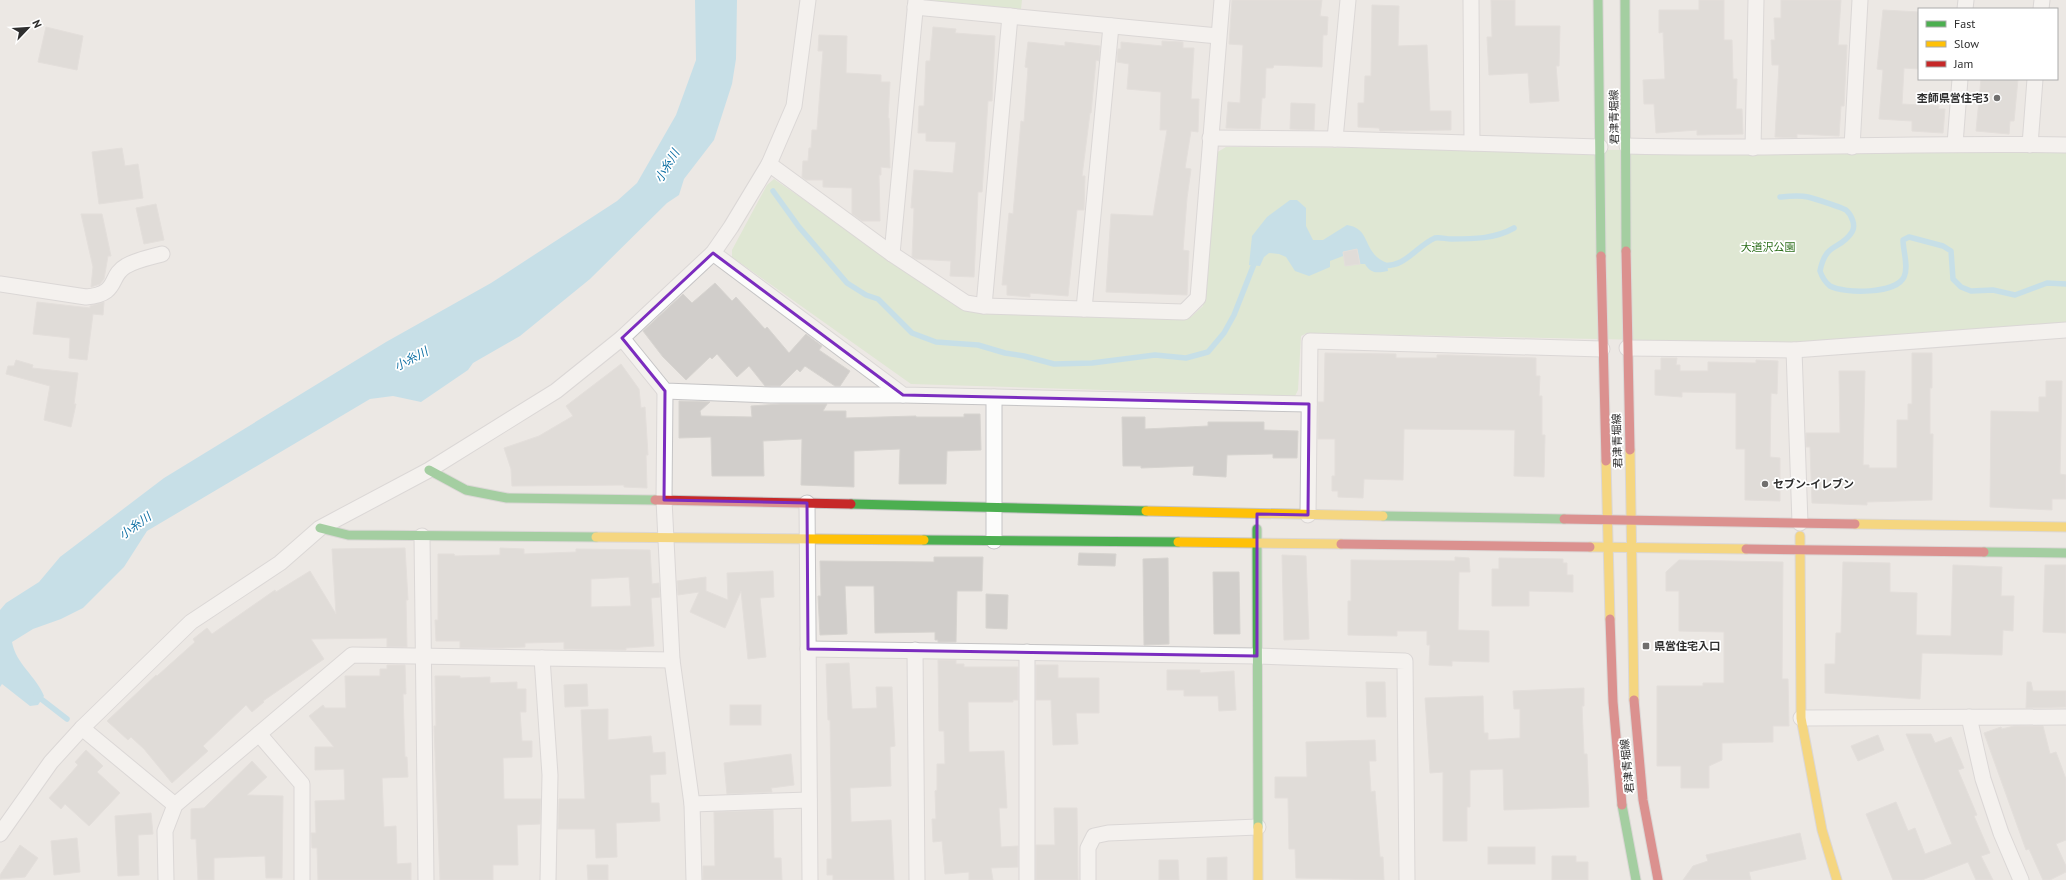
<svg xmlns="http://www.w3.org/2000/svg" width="2066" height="880" viewBox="0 0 2066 880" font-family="'PT Sans','Noto Sans JP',sans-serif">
<rect width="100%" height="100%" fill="#ece8e4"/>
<g fill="#cee6be">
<path d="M928,0H1022L1021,9Z"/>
<path d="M1226,147L2066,153V324L1794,343L1307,333L1301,336L1298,390L1295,396L911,384L732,257V250L767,185L774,179L964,310L1191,317L1203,306L1216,153Z"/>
</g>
<g fill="#99d6ec">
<path d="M695,0H737L736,59L732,84L714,140L684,179L679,195L667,203L590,279L520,336L473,363L468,370L421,402L393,396L370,399L147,531L124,567L83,608L61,619L33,629L12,642C16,664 36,676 44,696L38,705L30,706L2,684L0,687V610L6,603L39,582L60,557L164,478L386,342L491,283L617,201L637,183L676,115L696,60Z"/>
<path d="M1290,200H1297L1306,208V226L1313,240H1323L1347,225C1366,228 1364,241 1374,254C1377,258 1382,261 1387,263L1388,271C1377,273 1371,274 1365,264H1360L1357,249L1343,252V256L1330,261V267L1309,276L1295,271L1286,257L1279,254L1269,253L1264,257L1260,266L1249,265L1252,236L1267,217Z"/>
</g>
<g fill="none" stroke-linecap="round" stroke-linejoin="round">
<g stroke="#99d6ec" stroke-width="5.5">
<path d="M773,191L799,227L847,283L866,295L878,299L912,333L936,342L978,345L1005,353L1024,356L1054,364L1092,363L1155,355L1186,358L1208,352L1224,333L1234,315L1256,259"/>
<path d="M1780,197C1790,196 1799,195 1808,197C1813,198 1843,208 1846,210C1852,215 1856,226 1852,232C1840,251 1826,241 1820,271C1822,277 1825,282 1830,286C1845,294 1896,294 1904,277C1909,267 1903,251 1903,240L1909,237L1943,246L1951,251L1953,279L1961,287L1971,291L1993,290L2015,295L2047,283L2066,284"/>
<path d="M1381,265C1405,269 1416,246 1435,238C1440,237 1446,239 1451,239C1473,239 1495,239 1514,228"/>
<path d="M36,695L67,719"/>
</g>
</g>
<g fill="#d1cecb" stroke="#d7d4d0" fill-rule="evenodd">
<path d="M1232,0H1322L1320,16L1328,17L1327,35H1323L1322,67L1274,65L1273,68H1266L1265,98H1262L1260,129L1226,128L1228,102L1240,103L1243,45L1229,44Z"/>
<path d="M1491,0H1515V26H1560L1559,66H1556L1559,101L1530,103L1528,73L1489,75L1487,37H1492Z"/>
<path d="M1699,0H1724V40H1732L1733,79H1737L1736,109H1742L1743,134L1697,135V130L1656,133L1654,104H1644L1643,80L1665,79L1663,32L1659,33V10H1699Z"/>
<path d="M1781,0H1841L1838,45H1847L1844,106H1841L1839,136L1797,134V138L1775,137L1779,65H1772L1771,40H1775L1774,18H1781Z"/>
<path d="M1372,5L1399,6L1398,46L1427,45L1430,111H1451V130L1380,131L1379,128L1358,127V103H1364L1365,76H1371Z"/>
<path d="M1883,10L1919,12V69L1904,68L1902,104L1939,106L1938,109H1945L1943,133L1912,131V121L1879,119L1883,70L1877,69Z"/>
<path d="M46,27L83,36L77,70L38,62Z"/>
<path d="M933,27L956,29L955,33L995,36L992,101H988L982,192H978L974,277L950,276L951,261L916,259L912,257L914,208H911L914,170L953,173L956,142L926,141V133H918L919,106H924L926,61H930Z"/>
<path d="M819,35L847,36L846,73L881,75V82H890L888,118H889L890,168L881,167V175H879L880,221H862L852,214V188L823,187V180H806L802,177L803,161H808L809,148H811L812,130H817L823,51H818Z"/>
<path d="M1162,41L1183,42V48H1194L1191,99H1199L1198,132L1191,131L1185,168L1191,169L1187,198L1183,250L1189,251L1187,295L1106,292L1111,214L1153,216L1167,130H1160L1161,92L1127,89L1129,64L1117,62L1118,49H1121V42L1162,46Z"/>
<path d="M1028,42L1065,46V42L1100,46L1099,61L1096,60L1091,113H1090L1082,176H1085L1084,210H1077L1068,296L1030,293V297L1007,295V285H1002L1009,213L1013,214L1021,121L1024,122L1028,68L1025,67Z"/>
<path d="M1981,79H2018L2014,121H2010L2009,134L1976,131Z"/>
<path d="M1291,103L1315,104L1314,130L1290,129Z"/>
<path d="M122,148L125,166L138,164L143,198L99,204L92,152Z"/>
<path d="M156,204L164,240L144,244L136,208Z"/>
<path d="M81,214H102L111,256H108L104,279L100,284L91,287L93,267Z"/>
<path d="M1357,249L1360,264L1345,266L1343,252Z"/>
<path d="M715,283L732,301L736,297L765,329L767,327L789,353L806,334L822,346L819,350L850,371L840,386H835L805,366L800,372L797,369L780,386H765L749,366L737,377L717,354L712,359L710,357L686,380L663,357L643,331L683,294L692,303Z"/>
<path d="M37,302L90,308V306L104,302L103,315L93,314L87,360L69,358L70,338L33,334Z"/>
<path d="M1325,353L1396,354V358H1437V355H1449L1536,358V376H1540L1539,396H1542V435H1545L1544,477L1514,476L1515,430L1404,429L1403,480L1364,479L1363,498L1338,497V491H1332V476H1335V439H1318V402H1324Z"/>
<path d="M1912,353H1932V388H1930V434H1933L1932,500L1867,502V505L1812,503L1810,447H1806V433H1840L1839,371H1865L1863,465H1869V468H1897V420H1908V404H1912Z"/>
<path d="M1661,358H1677L1676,365H1680V371H1708V362L1756,363V360L1778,361L1777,394L1771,393L1770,457L1780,458V501L1745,500V449H1736V393L1682,392V397L1655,395V370H1661Z"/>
<path d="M16,360L33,365L32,368L78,373L74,404H76L71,427L44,420L50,386L6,374L8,366H14Z"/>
<path d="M621,364L639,389L641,408L645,407L648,455H646L647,488L624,487V485L512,486L511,469L504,448L539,436L573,416L566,406Z"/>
<path d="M2046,381H2062L2060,474L2066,475V499H2052V510L1990,507L1991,411L2039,412V397H2046Z"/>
<path d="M679,401L710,402L700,411L701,416L752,417L751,406L780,404H827L823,411H846V418L916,416V417H964V414H980L981,450L947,451L946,484H899L900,449L854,451V487L801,485L802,439L763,441L764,476H712L711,437L679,438Z"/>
<path d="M1122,417H1145V429L1208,426V422H1264V430L1298,431L1297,458H1273V454L1227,455L1226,477L1193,475L1194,466L1141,468V466H1123Z"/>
<path d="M405,548L408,600H406L407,647H387V638L311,639L324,659L263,701L264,702L252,712L246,705L203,746L208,751L172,783L144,749L131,737L128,740L107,721L156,675L157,676L195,642L193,639L207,628L212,634L275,590L276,592L310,571L336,614L332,549Z"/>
<path d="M500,548L524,549V554L576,552V549L650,550L652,584L659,583L660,597L651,598L654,646L626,648V650L564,649V642L525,643V647L502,648H460V641H436L435,620H438V554H454L455,556L500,555ZM629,577L631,606L591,607V579Z"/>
<path d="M1079,553L1116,554L1115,566L1078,565Z"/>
<path d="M1282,555L1306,556L1309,639L1284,640Z"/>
<path d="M934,557H983L982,591H957L956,642H938V640H935V632L875,633L874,586H845L847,634L820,635L818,596H821L820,561L934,562Z"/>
<path d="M1455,557L1469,558L1470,572H1459L1458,630L1489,631V662L1452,661V666L1429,665L1430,645H1427V631H1397V636L1348,635V601H1351V560L1455,561Z"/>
<path d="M1168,558L1169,644L1144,645L1143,559Z"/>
<path d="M1499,558L1563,559V563H1567V575H1573V592L1529,591V606H1492V569H1499Z"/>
<path d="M1679,560L1783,562L1782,679H1788L1789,726H1773V742L1722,743V760L1709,766V788H1681V766H1657V686H1703V683H1724V632L1679,631V591H1666V572Z"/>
<path d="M1843,562L1890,563V592L1917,593L1916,635L1951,636L1953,565L2002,567L2001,596H2014L2013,631L2003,630L2002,655L1922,653L1920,699L1825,693V664H1835L1836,633H1841Z"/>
<path d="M2045,565H2066V633L2043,632Z"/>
<path d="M773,571L774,597L760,598L766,657L748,659L741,591L725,628L690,612L699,592L678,595L677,581L706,577V591L728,600L727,573Z"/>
<path d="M1213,572H1239L1240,634H1214Z"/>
<path d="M986,594L1008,595L1007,629L986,628Z"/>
<path d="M938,660H956V664H964V667H1018V700H1013V702H968L969,752L1004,751L1007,808H999L1001,847L1018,846V867L991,868L993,880H969V872L945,874L942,841L933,842L932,819H936L935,791L937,790V764H945L944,731H939Z"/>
<path d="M849,663L852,709L877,708L876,687H892L895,746L890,747L891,786L850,788L851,822L891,820L894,880H833V875H827V859H832L830,720H828L826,664Z"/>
<path d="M387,665H405L406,694H403L405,757H407L408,777L382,778L384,827L396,826L397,864L411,863V880H318L317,848H312L311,833H316L315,801L345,800L344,769L315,770V747H334L309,716L323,705L325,708H346L345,676H380V669H387Z"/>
<path d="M1036,665H1058V678H1099V713H1076L1078,744L1053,745L1051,700H1036Z"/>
<path d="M1167,670H1200V673L1234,671L1236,710L1219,711L1218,696H1184V690H1167Z"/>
<path d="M435,676H460V678L490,677V683L517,682V689H526V712H520L522,741H532V757L503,758L504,799H541L540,824L517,825L518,865H493V880H440L434,726H436Z"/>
<path d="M1366,682H1385L1386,717H1367Z"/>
<path d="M2027,682H2031L2033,691H2066V707L2026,708Z"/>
<path d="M587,684L588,706L565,707L564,685Z"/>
<path d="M1584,688V706H1582L1584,754H1587L1589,807L1504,810L1503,769L1470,770V807H1467V841H1443V772L1430,773L1425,698L1483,696L1484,733H1488V740L1520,738V709H1514L1513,691Z"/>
<rect x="730" y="705" width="31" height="20"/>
<path d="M608,709V740L651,736L653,753L665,752L666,774L650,775L651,803H659L660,821L616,823L617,857L596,858L595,829H558L559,799H585L581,710Z"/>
<path d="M2014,726H2043L2050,754L2056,752L2066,779V840L2056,844L2066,866V872L2050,880H2043L2029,849L2026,850L1984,733L2001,727L2002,729Z"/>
<path d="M1906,734H1931L1935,743L1951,737L1964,768L1958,770L1977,815L1974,816L1990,853L1981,856L1993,880H1976L1968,862L1922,880H1893L1866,814L1896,802L1908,831L1915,828L1925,854L1952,844Z"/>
<path d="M1878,735L1884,750L1858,761L1851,746Z"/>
<path d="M1375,740L1376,761H1369L1371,792L1375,791L1380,857H1383L1384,880L1296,878L1295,849H1289L1288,798H1275V777H1307L1306,742Z"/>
<path d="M86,750L103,766L97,772L120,793L89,826L65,804L61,809L49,798L78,765L75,762Z"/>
<path d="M791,754L794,785L771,788L772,792L727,794L724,763Z"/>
<path d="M252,761L267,777L247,795L283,796L282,878H266L265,856L214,858V880H198L196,839H191V809L204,808Z"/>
<path d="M1054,808H1077L1078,880H1036V845H1055Z"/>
<path d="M773,810L774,858H781L782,880H703V866H715L714,812Z"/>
<path d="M151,813L153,834L138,835L139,875L118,876L115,816Z"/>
<path d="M1800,833L1806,859L1749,872L1751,880H1683L1693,866L1708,861L1706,855Z"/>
<path d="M77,838L80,872L54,875L51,841Z"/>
<path d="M20,845L38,858L25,877L0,879V875Z"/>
<rect x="1488" y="847" width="47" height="17"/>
<path d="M1552,856H1576V862H1588V880H1552Z"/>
<path d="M1227,857V880H1207V858Z"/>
<path d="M1159,860H1178L1179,880H1159Z"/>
<path d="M587,865H608V880H588Z"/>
</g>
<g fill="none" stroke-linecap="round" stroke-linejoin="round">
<g stroke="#c5c4c5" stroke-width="17">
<g id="street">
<path d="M1471,0L1472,143"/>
<path d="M915,7L1218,36"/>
<path d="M1965,9L1966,0"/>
<path d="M2041,9L2042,0"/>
<path d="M1210,138L1335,139L1600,147"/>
<path d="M1335,139L1348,0"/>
<path d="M1955,144L1960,79"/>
<path d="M2030,145L2035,79"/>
<path d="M1627,146C1773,150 1920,142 2066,145"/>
<path d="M1852,147L1860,0"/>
<path d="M1753,148L1756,0"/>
<path d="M769,164L892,254L966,303L984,306L1184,312L1198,298L1222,0"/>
<path d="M713,253L903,395L1309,404"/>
<path d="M892,254L916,0"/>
<path d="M0,284L86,297C120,294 108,276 126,266C136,260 151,257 162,254"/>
<path d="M984,306L1010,16"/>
<path d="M1084,309L1111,26"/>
<path d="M622,338L665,391L771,395H903"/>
<path d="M1627,348L1794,350L2066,330"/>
<path d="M1794,350L1800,523"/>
<path d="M665,391L664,500L672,660L692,804L694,880"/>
<path d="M807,503L810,880"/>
<path d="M1308,515L1310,341L1602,349"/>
<path d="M422,536L426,880"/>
<path d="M994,541V397"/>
<path d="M808,649L1257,656L1405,661L1407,880"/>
<path d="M915,650L917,880"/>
<path d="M1027,652V880"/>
<path d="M542,658L550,775L548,880"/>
<path d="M1969,717L1983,779L2001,833L2021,880"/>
<path d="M1801,718L2066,717"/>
<path d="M82,728L175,805"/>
<path d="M259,734L302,784V880"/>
<path d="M692,804L809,800"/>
<path d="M0,834L51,762L82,728L191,622L280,563L320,528L429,470L556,391L622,338L713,253L731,227L769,164L794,106L808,0"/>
<path d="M166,880L165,831L175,805L352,655L672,660"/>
<path d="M1088,880V848L1094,836L1108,833L1258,827"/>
</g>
</g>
<g stroke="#c5c4c5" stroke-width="11">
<g id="fast">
<path d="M1598,0L1601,256"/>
<path d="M1625,0L1626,251"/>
<path d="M429,470L466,490L507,498L655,500"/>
<path d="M851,504L1146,511"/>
<path d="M1383,516L1564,519"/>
<path d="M320,528L348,535L596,537"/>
<path d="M1257,529L1258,827"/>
<path d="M924,540L1178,542"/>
<path d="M1984,552L2066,553"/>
<path d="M1622,805L1636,880"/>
</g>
</g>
<g stroke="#c5c4c5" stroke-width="11">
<g id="slow">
<path d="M1630,450L1634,700"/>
<path d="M1606,461L1610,619"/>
<path d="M1146,511L1383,516"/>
<path d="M1855,524L2066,527"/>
<path d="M1800,536L1801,718L1822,830L1837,880"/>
<path d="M596,537L924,540"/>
<path d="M1178,542L1341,544"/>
<path d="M1590,547L1746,549"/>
<path d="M1258,827V880"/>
</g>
</g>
<g stroke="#c5c4c5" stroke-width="11">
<g id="jam">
<path d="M1626,251L1630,450"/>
<path d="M1601,256L1606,461"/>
<path d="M655,500L851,504"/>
<path d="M1564,519L1855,524"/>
<path d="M1341,544L1590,547"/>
<path d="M1746,549L1984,552"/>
<path d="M1610,619L1613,702L1622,805"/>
<path d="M1634,700L1643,800L1658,880"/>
</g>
</g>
<use href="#street" stroke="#fcfcfb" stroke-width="15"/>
<use href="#fast" stroke="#4caf50" stroke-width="9"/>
<use href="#slow" stroke="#ffc107" stroke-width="9"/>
<use href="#jam" stroke="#c62828" stroke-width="9"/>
</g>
<path d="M0 0H2066V880H0ZM713,253L903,395L1309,404L1308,515L1257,514V656L808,649L807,503L664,500L665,391L622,338Z" fill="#ece8e4" fill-opacity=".55" fill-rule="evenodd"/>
<path fill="none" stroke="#7b2cbf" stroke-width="3" stroke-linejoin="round" d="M713,253L903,395L1309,404L1308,515L1257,514V656L808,649L807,503L664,500L665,391L622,338Z"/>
<g fill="#706f6e" stroke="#fff" stroke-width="1.5">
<circle cx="1997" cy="98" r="4"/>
<circle cx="1765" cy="484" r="4"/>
<rect x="1642" y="642" width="8" height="8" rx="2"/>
</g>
<g text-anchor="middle" stroke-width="3.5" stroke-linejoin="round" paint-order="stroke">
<g font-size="11" font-weight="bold" fill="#2e2e2e" stroke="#fff" text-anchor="start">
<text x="1989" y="102" text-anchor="end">杢師県営住宅3</text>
<text x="1773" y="488">セブン-イレブン</text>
<text x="1654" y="650">県営住宅入口</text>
</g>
<g font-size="11" fill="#2e2e2e" stroke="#fff">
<text transform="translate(1614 117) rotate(-91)" y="4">君津青堀線</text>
<text transform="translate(1617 441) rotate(-92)" y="4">君津青堀線</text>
<text transform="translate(1627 766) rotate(-96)" y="4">君津青堀線</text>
</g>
<g font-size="11" fill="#2c6e1b" stroke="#fff">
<text x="1768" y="251">大道沢公園</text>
</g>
<g font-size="12" font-style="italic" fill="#0d6fa3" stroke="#fff">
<text transform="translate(667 166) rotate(-59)" y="4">小糸川</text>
<text transform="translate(411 359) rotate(-28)" y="4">小糸川</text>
<text transform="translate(135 526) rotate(-36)" y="4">小糸川</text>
</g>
</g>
<rect x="1918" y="8" width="140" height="72" fill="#ffffff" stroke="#ababab"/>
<rect x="1926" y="21" width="20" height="6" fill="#4caf50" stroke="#ababab"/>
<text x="1954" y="28" font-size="12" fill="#2e2e2e">Fast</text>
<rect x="1926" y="41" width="20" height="6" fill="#ffc107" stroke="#ababab"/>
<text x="1954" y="48" font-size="12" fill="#2e2e2e">Slow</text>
<rect x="1926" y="61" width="20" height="6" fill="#c62828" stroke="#ababab"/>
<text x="1954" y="68" font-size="12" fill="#2e2e2e">Jam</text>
<g transform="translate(28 28) rotate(65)" stroke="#ffffff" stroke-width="3" paint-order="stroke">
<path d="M0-3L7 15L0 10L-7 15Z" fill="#2e2e2e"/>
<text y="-6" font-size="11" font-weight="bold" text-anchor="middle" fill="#2e2e2e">N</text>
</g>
</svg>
